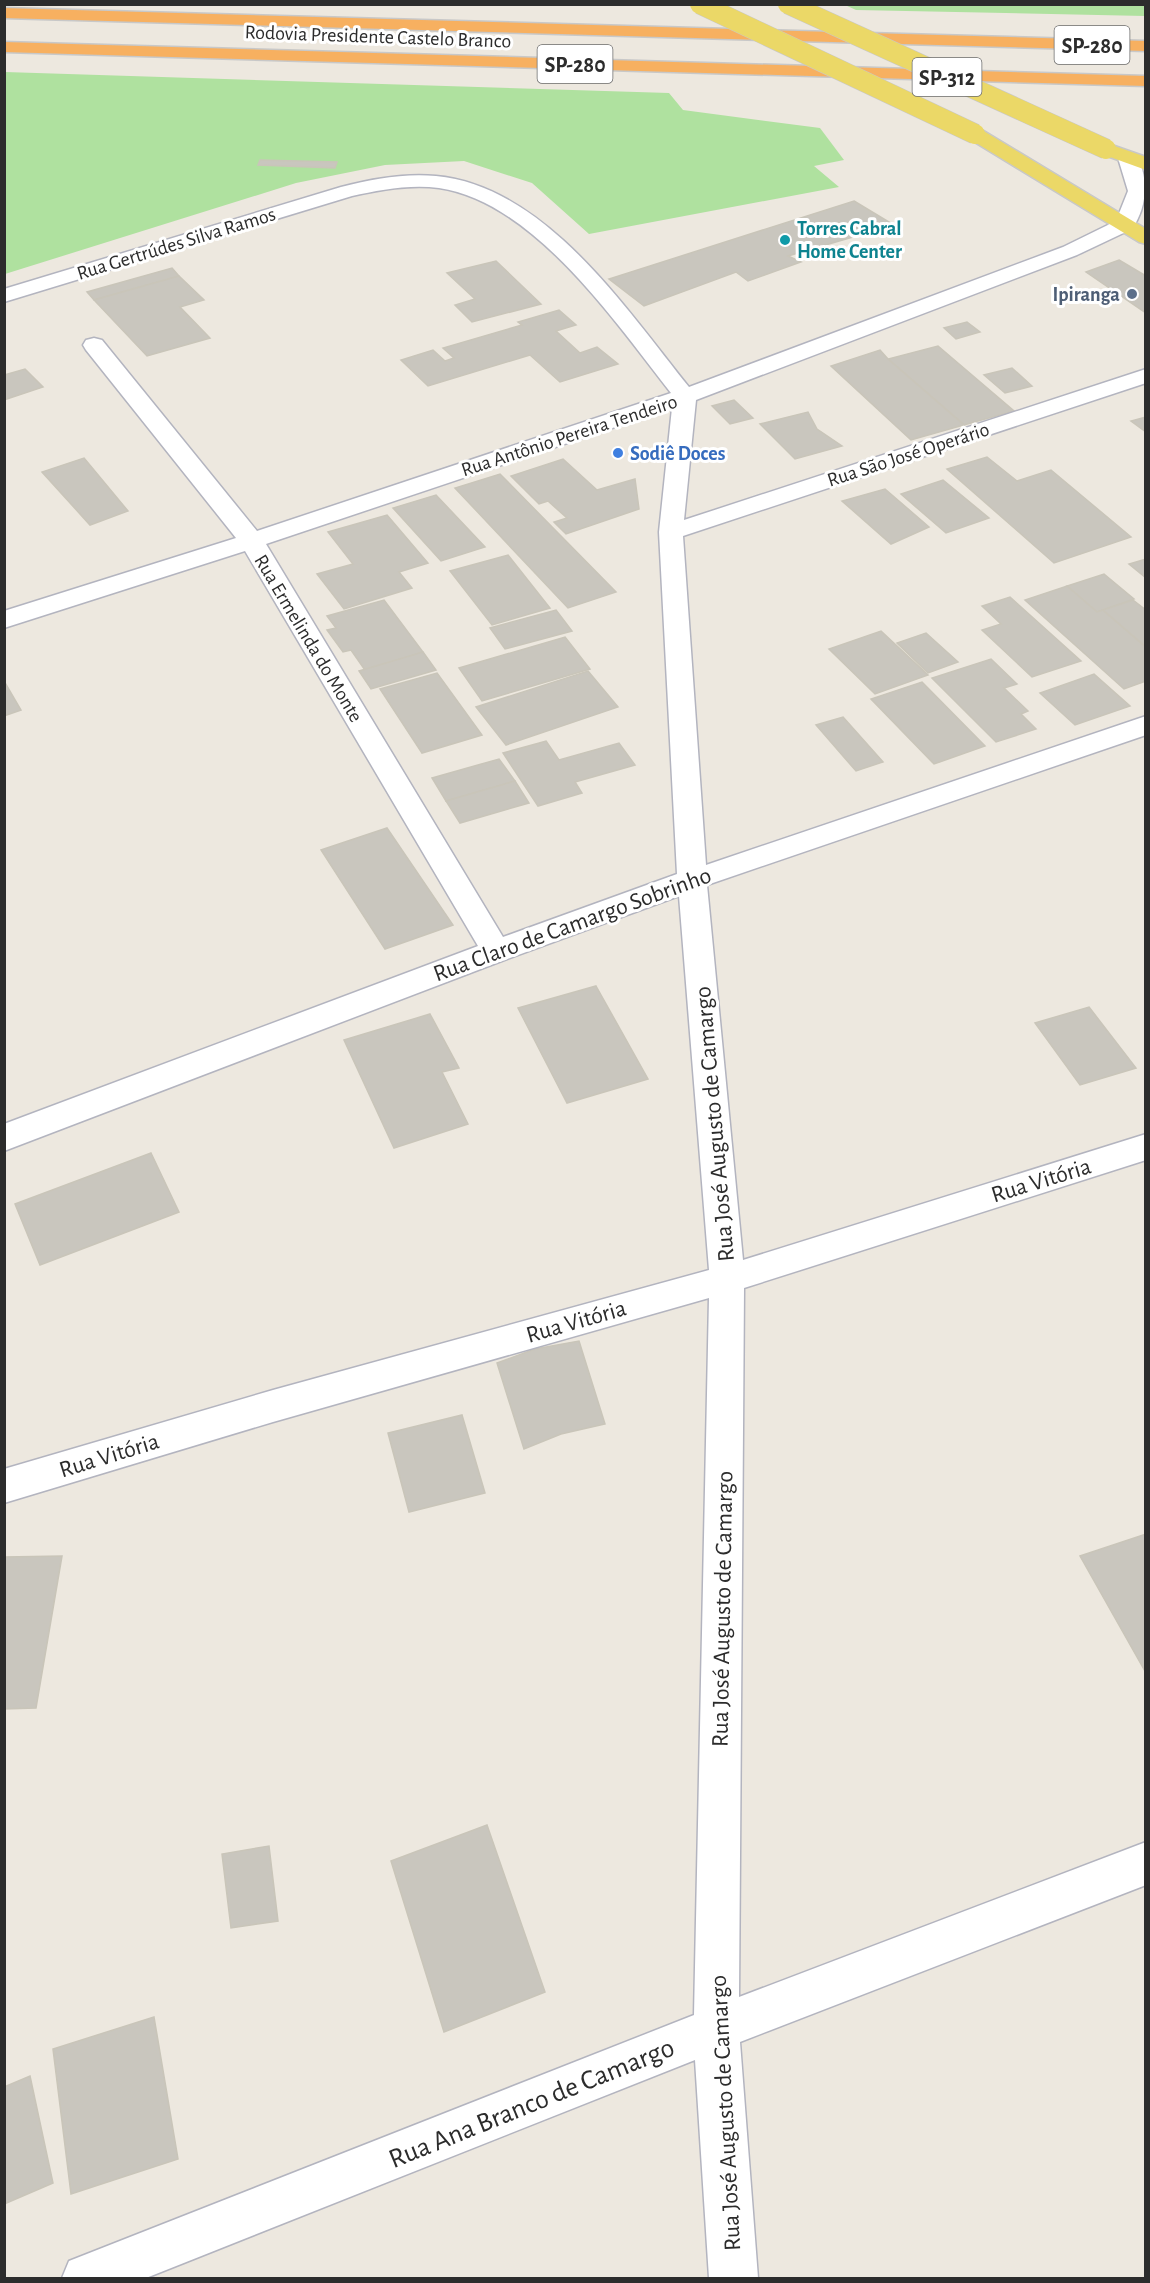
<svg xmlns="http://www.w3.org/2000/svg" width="1150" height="2283" viewBox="0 0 1150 2283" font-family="'Alegreya Sans',sans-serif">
<rect width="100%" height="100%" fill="#ede8df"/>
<g fill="#afe19f">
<path d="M1145,4V16L856,10L845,5Z"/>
<path d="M5,72L669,93L683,110L820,128L844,160L814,166L839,187L589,234L532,183L464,161L385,165L296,183L5,274Z"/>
</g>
<g fill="#c9c6be" stroke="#c9c5b9" stroke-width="1.5">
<path d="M260,160L337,162L335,168L258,165Z"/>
<path d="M854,201L894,225L788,256L801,262L748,281L736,272L644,306L609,279Z"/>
<path d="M1119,260L1146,276V313L1086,272Z"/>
<path d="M496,261L541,304L472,322L455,305L475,299L447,273Z"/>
<path d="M172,268L179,276L94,300L87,292Z"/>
<path d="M179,276L204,300L180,307L210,338L147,356L94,300Z"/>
<path d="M559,310L576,325L556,331L580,353L597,347L618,364L560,382L530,355L428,386L401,360L433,350L445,361L454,358L443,348L522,325L518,322Z"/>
<path d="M967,322L980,332L956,339L944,328Z"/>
<path d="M938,346L1014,411L964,425L888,359Z"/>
<path d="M880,350L888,359L964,425L911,440L831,366Z"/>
<path d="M1012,368L1032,386L1005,393L984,375Z"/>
<path d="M25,369L43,387L4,400V375Z"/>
<path d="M734,400L753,418L730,424L712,406Z"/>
<path d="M808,412L817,429L842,446L795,459L760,424Z"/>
<path d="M1146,417V432L1131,421Z"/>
<path d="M987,457L1017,481L1051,470L1131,537L1054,563L947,469Z"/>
<path d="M84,458L128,511L90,525L42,472Z"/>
<path d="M563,459L597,490L635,479L639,509L566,534L554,522L567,518L548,501L539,504L511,476Z"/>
<path d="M500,474L616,592L568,608L455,488Z"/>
<path d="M943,480L989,518L946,533L901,494Z"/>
<path d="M885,489L929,527L891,544L842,501Z"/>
<path d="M436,495L485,547L441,561L393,508Z"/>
<path d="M387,515L428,563L399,572L412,588L344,609L317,574L353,564L328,532Z"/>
<path d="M508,555L550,608L492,625L450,571Z"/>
<path d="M1146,559V578L1129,564Z"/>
<path d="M1104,574L1134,599L1097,612L1067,586Z"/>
<path d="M1067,586L1097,612L1103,610L1146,647V681L1124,689L1025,600Z"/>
<path d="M1010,597L1081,661L1032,677L982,630L1001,624L982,606Z"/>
<path d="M384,600L423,652L365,670L351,650L343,652L327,630L336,628L327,616Z"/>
<path d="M1133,600L1146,610V647L1103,610Z"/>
<path d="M556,610L572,631L505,649L490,628Z"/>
<path d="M881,631L928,675L875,694L829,649Z"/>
<path d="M926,633L958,662L928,673L897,643Z"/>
<path d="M565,637L590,669L482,701L459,668Z"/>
<path d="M423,652L436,670L371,689L359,671Z"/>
<path d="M991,659L1017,684L1004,688L1028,711L1021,714L1036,729L996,742L932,678Z"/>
<path d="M588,671L618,707L506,745L476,707Z"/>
<path d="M437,673L482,735L422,753L380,689Z"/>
<path d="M1094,674L1130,706L1075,725L1040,693Z"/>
<path d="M4,681L21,710L4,716Z"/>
<path d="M922,682L985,746L934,764L871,699Z"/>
<path d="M843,717L883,762L856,771L816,725Z"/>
<path d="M546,741L559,760L619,743L635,765L575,782L582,793L538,806L503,753Z"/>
<path d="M499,759L515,781L446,801L432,778Z"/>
<path d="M515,781L529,803L460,823L446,801Z"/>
<path d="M387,828L453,925L385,949L321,850Z"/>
<path d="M596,986L648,1079L567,1103L518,1008Z"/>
<path d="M1089,1007L1136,1068L1080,1085L1035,1023Z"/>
<path d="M430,1014L459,1068L442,1072L468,1124L394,1148L344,1040Z"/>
<path d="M151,1153L179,1212L40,1265L15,1204Z"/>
<path d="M579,1341L605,1424L561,1434L524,1449L497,1363L535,1349Z"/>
<path d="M462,1415L485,1493L409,1512L388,1433Z"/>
<path d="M1146,1534V1673L1080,1556Z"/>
<path d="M62,1556L36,1708L4,1709V1557Z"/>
<path d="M487,1825L545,1992L444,2032L391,1861Z"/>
<path d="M269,1846L278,1921L231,1928L222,1854Z"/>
<path d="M154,2017L178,2159L71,2194L53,2049Z"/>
<path d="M30,2076L53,2183L4,2204V2087Z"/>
</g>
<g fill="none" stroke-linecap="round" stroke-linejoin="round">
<g stroke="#b3b4bf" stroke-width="3">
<path id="minor" d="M1128,152L1135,154C1150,177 1147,207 1132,229L1077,255L696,400L684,520L1146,369V383L683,536L706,865L1146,716V735L707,885L743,1260L1146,1134V1160L744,1288L739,1997L1146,1842V1885L740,2042L758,2278H709L695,2060L146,2278H62L69,2261L694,2015L709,1298L273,1422L4,1503V1469L273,1390L709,1270L679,896L507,959L4,1151V1124L478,946L245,551L4,628V611L236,538L86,350L83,345L86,340L94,338L102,340L257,531L671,393C615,322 534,202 439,188C410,184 379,190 352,196L4,302V289L341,187C371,179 405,173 436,176C545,186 626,309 689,387L1063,247L1116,221L1128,191L1118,158L1121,154ZM672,408L659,532L677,874L503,937L266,544Z"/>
</g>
<g stroke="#c8c8c8" stroke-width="3">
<g id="major">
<path d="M975,128L982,130L1146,229V244L1139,242L968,138L966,134L968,130Z"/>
<path d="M1106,143L1146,157V170L1099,153L1096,149L1099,145Z"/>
</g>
</g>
<g stroke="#c8c8c8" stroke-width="3">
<g id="highway">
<path d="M4,8L1146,41V51L4,18Z"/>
<path d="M4,42L1146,76V86L4,52Z"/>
</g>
</g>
<use href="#minor" fill="#fff" fill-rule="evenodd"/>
<use href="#major" fill="#ebd867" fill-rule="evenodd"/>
<use href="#highway" fill="#f7b060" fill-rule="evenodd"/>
<g stroke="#c8c8c8" stroke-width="21" stroke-linecap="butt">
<g id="major-bridge">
<path d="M700,4L975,134"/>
<path d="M788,4L1106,149"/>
</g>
</g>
<use href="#major-bridge" stroke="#ebd867" stroke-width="20"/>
</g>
<circle fill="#0f9aa8" stroke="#fff" stroke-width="2" cx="785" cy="240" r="6"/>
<circle fill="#5c6f8a" stroke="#fff" stroke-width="2" cx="1132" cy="294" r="6"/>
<circle fill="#3f7fe0" stroke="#fff" stroke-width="2" cx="618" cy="453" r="6"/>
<g text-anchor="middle" stroke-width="6" stroke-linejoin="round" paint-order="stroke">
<g font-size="20" fill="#2c2c2c" stroke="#fff">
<text transform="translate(378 36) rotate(2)" y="7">Rodovia Presidente Castelo Branco</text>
<text transform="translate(176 243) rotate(-17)" y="7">Rua Gertrúdes Silva Ramos</text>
<text transform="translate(569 435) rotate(-18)" y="7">Rua Antônio Pereira Tendeiro</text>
<text transform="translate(908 454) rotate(-18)" y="7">Rua São José Operário</text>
<text transform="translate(309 638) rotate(59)" y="7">Rua Ermelinda do Monte</text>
</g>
<g font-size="20" font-weight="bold" fill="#0d838f" stroke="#fff" text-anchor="start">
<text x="797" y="235">Torres Cabral<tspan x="797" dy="23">Home Center</tspan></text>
</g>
<g font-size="20" font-weight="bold" fill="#4e5e75" stroke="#fff" text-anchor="end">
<text x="1120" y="301">Ipiranga</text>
</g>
<g font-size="20" font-weight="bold" fill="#366cbe" stroke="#fff" text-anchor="start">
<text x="630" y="460">Sodiê Doces</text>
</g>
<g fill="#fff" stroke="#6b6b6b" stroke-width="1.5">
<rect x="1054.5" y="26" width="75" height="38" rx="4.5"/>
<rect x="537.5" y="45" width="75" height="38" rx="4.5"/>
<rect x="912.5" y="58" width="69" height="38" rx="4.5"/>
</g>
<g font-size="22" font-weight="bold" fill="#2c2c2c">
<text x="1092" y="53">SP-280</text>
<text x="575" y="72">SP-280</text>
<text x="947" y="85">SP-312</text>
</g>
<g font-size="24" fill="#2c2c2c" stroke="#fff">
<text transform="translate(572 924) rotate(-20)" y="8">Rua Claro de Camargo Sobrinho</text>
<text transform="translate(714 1124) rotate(-95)" y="8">Rua José Augusto de Camargo</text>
<text transform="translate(1041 1180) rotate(-17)" y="8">Rua Vitória</text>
<text transform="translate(576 1321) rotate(-16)" y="8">Rua Vitória</text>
<text transform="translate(109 1455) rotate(-17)" y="8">Rua Vitória</text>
<text transform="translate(722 1609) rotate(-89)" y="8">Rua José Augusto de Camargo</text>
<text transform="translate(725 2113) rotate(-93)" y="8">Rua José Augusto de Camargo</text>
</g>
<g font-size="28" fill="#2c2c2c" stroke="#fff">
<text transform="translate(531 2102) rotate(-22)" y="10">Rua Ana Branco de Camargo</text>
</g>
</g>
<rect width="1150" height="2283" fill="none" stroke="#2c2c2c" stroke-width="12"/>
</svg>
